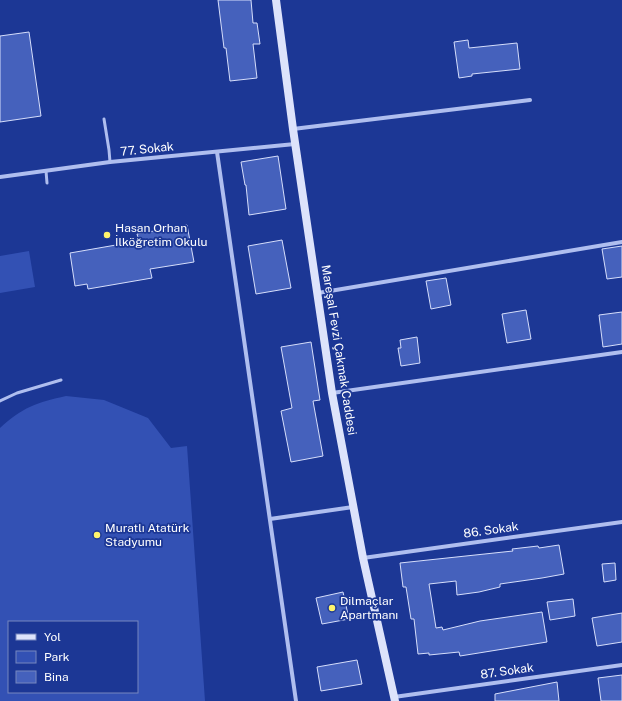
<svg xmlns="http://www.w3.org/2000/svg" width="622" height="701" viewBox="0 0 622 701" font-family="'Public Sans',sans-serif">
<rect width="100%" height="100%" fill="#1c3795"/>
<g fill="#3351b4" fill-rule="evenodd">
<path d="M29,251L35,287L0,293V256Z"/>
<path d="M66,396L104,400L148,418L171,448L187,446L205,701H0V428C21,408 38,402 66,396ZM9,622H137V692H9Z"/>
</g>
<g fill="#4561bc" stroke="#d6defb">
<path d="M218,0H251L253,23H257L260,44H253L257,78L230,81L226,48H224Z"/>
<path d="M29,32L41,116L0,122V36Z"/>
<path d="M468,40L469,48L517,43L520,69L472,74V76L459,78L454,42Z"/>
<path d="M278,156L286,209L249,215L246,185H245L241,162Z"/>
<path d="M187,225L194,262L150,269L152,278L88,289L87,284L75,286L70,253L139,241L137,234Z"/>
<path d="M282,240L291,288L256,294L248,246Z"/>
<path d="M622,246V277L607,279L602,249Z"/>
<path d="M446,278L451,305L431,309L426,281Z"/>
<path d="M526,310L531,339L507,343L502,314Z"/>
<path d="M622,312V344L603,347L599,315Z"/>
<path d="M417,337L420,363L401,366L398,348H401L400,340Z"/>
<path d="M311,342L320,400L313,401L323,456L291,462L281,411L292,408L281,347Z"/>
<path d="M559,545L564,574L542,578L500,584V587L479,592L457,595L456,581L429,584L436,628L442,627L443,630L480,621L542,612L547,642L460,656L459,652L429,655V653L418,654L414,619H411L406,587H403L400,563L513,551L512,549L538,546L539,548Z"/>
<path d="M615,563L616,580L604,582L602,564Z"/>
<path d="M343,592L349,619L322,624L316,598Z"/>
<path d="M573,599L575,616L550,620L547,602Z"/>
<path d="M622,613V642L597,646L592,618Z"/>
<path d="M357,660L362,684L321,691L317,667Z"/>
<path d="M622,675V701H601L598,678Z"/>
<path d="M557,682L559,701H495V694Z"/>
</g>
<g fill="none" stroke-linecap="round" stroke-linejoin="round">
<g stroke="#afbeef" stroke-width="3">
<path d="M104,119L109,150L110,162"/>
<path d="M46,171L47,183"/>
<path d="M0,401L17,393L61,380"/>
</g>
<g stroke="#afbeef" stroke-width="4">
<path d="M293,129L530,100"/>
<path d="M217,152L296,701"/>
<path d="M0,177L110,162L295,144"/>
<path d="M318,293L622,242"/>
<path d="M332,393L622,352"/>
<path d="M270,519L353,507"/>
<path d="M363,558L622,522"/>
<path d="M394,697L622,665"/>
</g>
<path stroke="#dde3fb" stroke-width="8" d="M276,0L293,129L332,393L363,558L395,701"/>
</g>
<g fill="#fff46d" stroke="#1c3795" stroke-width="1.5">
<circle cx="107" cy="235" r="4"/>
<circle cx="97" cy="535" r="4"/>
<circle cx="332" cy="608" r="4"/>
</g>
<g text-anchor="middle" stroke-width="3.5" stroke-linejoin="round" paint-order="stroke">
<g font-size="12" fill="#fff" stroke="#1c3795">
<text transform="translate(147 149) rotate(-6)" y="4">77. Sokak</text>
<text transform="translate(339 350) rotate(81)" y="4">Mareşal Fevzi Çakmak Caddesi</text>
<text transform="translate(491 530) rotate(-8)" y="4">86. Sokak</text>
<text transform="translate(507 671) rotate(-8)" y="4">87. Sokak</text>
</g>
<g font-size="12" fill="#fff" stroke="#1c3795" text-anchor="start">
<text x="115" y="232">Hasan Orhan<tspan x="115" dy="14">İlköğretim Okulu</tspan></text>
<text x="105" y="532">Muratlı Atatürk<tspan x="105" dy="14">Stadyumu</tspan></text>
<text x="340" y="605">Dilmaçlar<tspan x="340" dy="14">Apartmanı</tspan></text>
</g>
</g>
<rect x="8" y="621" width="130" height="72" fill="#1c3795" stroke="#7787bf"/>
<rect x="16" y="634" width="20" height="6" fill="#dde3fb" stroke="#7787bf"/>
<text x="44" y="641" font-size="12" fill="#ffffff">Yol</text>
<rect x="16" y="651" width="20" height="12" fill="#3351b4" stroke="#7787bf"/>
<text x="44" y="661" font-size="12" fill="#ffffff">Park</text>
<rect x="16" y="671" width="20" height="12" fill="#4561bc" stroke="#7787bf"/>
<text x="44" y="681" font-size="12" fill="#ffffff">Bina</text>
</svg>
